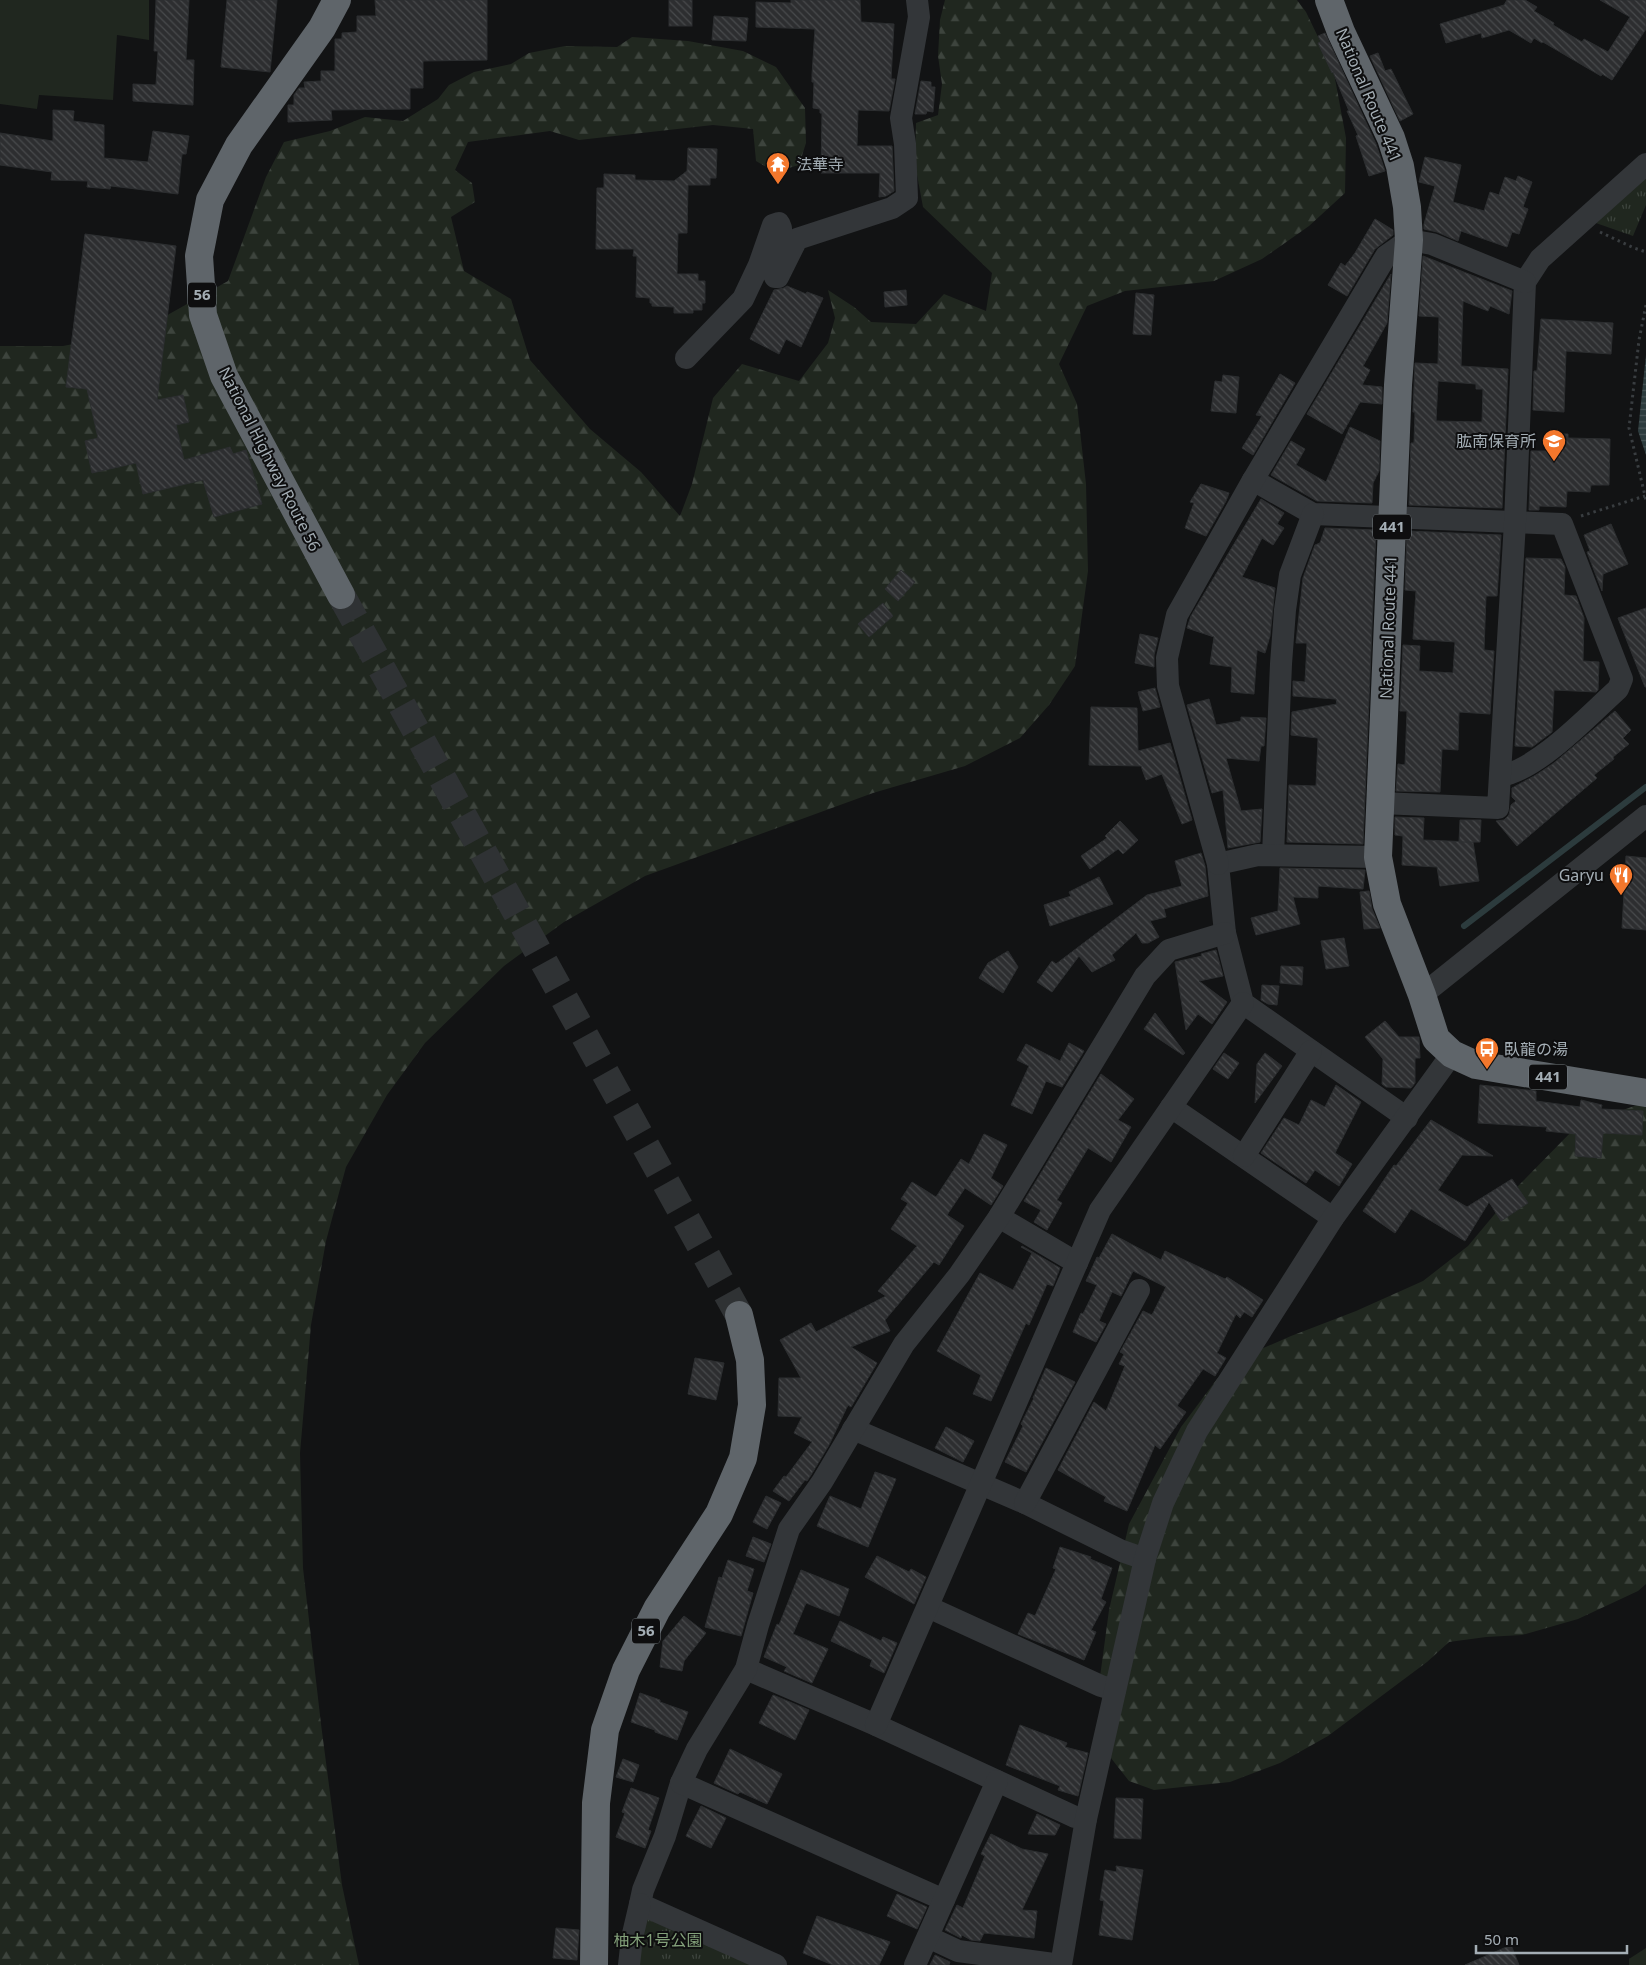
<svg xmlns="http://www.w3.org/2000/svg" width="1646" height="1965" viewBox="0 0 1646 1965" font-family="'Noto Sans','Noto Sans JP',sans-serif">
<defs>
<pattern id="forest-firs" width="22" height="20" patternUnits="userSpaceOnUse" patternTransform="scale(1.25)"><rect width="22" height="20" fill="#20271f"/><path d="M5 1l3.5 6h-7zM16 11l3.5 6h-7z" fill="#3d443d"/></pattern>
<pattern id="park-tufts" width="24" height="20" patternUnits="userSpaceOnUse" patternTransform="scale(1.25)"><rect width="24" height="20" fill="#20271f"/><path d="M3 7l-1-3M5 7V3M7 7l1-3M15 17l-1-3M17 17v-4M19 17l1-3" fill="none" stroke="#3d443d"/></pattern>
<pattern id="water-rules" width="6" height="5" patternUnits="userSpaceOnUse" patternTransform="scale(1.25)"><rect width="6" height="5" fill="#2c3b3d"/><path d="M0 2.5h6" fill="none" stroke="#485557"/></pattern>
<pattern id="building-back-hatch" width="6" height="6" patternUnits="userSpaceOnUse" patternTransform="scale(1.25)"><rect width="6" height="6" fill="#2d2e30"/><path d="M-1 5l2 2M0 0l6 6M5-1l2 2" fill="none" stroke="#484a4c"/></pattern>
</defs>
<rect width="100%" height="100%" fill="#121314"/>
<path fill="#20271f" d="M0,0H149V40L117,35L113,100L39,95L37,109L0,104Z"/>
<g fill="url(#forest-firs)">
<path d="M945,0H1297L1306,12L1333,68L1346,138L1345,193L1309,226L1262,259L1214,281L1125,291L1087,306L1059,364L1077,404L1086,484L1088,571L1075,666L1049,705L1020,738L965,766L873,793L645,876L564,922L504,966L425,1043L387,1095L346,1167L326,1241L311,1325L300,1453L303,1568L321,1724L342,1885L359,1965H0V346H63L139,331L228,281L266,177L284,142L330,131L365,117L403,121L438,99L449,85L474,72L511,64L529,53L565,46L617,47L632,37L688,41L743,51L776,67L805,108L806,143L799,165L775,172L756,161L753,129L713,125L579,140L550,131L468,142L455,170L472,183L475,202L451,217L464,271L511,299L530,360L590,429L641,472L680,516L692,484L713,398L742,364L799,381L828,343L835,318L828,290L854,307L871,322L916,324L944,294L986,311L992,273L923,207L915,164L916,123L938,115L942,84L938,56L940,20Z"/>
<path d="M1646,1104V1584L1638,1591L1578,1619L1522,1635L1486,1637L1449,1642L1427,1662L1328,1736L1280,1763L1230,1782L1154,1790L1129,1781L1107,1753L1100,1677L1109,1610L1129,1524L1181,1427L1229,1363L1291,1336L1356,1311L1423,1281L1468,1246L1519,1185L1576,1127L1637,1105Z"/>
</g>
<g fill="url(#park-tufts)">
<path d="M1646,169V205L1633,236L1593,222Z"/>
<path d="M640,1904L776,1965H629Z"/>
<path d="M1646,1948V1965H1629V1959Z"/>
</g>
<path fill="url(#water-rules)" d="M1646,355V455L1638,431Z"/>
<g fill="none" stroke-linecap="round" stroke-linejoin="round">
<path stroke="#2c3b3d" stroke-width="6" d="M1464,926L1646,787"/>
</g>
<g fill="url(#building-back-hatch)" stroke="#2c2e30" fill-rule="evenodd">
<path d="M156,0H189L186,60H194L193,105L133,101V84L156,85L158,51H154Z"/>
<path d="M227,0H277L270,72L221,67Z"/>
<path d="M375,0H487V60L423,61V88H410V109L331,110L332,120L288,122V105H294V95L299,88H305L304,82L321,81V71H335V39H342V33L357,32V16H376Z"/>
<rect x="669" y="0" width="23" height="26"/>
<path d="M791,0H860L861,22L894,24L891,79H895L889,111L858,110L857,146H892L894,191L886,196L879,197L880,173H821L822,113H820V109L813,108L814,82H812V75L815,29L756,27V2L791,3Z"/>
<path d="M1507,0H1525L1537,7L1534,11L1554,23L1553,25L1582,42L1584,39L1608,52L1630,17L1600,0H1646V29L1612,80L1602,74L1601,76L1543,42L1542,43L1534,38L1531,43L1509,30L1482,38L1481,33L1446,43L1440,24L1504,5Z"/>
<path d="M714,16L748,18L746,41L712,40Z"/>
<path d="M1325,33L1376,144L1385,171L1369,176L1356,136L1358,135L1347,111H1349L1333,72L1332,73L1318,43L1321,42L1318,36Z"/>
<path d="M1378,53L1385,71L1391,69L1413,114L1400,121L1370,56Z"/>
<path d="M921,81L931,82V87H935L933,112L927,111L926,114H915Z"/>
<path d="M53,110L74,111L73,121L104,125V158L148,162L153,131L189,136L186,154H182L178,194L111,186L110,189L87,187L88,181L51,180L52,172L0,165V133L53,141Z"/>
<path d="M688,148L717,149L716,178H710V185H688L687,233H678L677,274H698V281H705V303H702V310H693V313H674V307L652,306V303H650V298L636,297L637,256H633L634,249H596L597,188H604V174L635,175V180L674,181L687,171Z"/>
<path d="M1425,157L1461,165L1453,202L1484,211L1490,192L1499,195L1505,177L1516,181L1518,176L1532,182L1523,207L1528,209L1519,234L1512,232L1507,247L1461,231L1458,241L1437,232L1424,229V224L1435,186L1419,182Z"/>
<path d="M1375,219L1393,230V235L1375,249L1347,296L1328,285L1341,263L1345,266L1355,253Z"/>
<path d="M85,234L176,246L157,400L183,395L189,422L176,425L184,460L230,447L233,454L246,450L262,504L214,517L203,480L143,494L136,463L92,473L85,441L98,438L87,389L66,387Z"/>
<path d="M1423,256L1512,291L1509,314L1490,306L1488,311L1463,301L1461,366L1508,369L1502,508L1409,505L1411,443H1414L1415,412H1413L1415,363L1438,364L1439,317L1419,316ZM1438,381L1476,384V389H1483L1482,422L1436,421Z"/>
<path d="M1391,274L1387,323L1363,366L1370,370L1362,385L1382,387V404L1360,402L1342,434L1307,414Z"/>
<path d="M787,286L806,294L807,292L823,298L801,347L786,339L779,354L750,339L774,290L784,288Z"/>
<path d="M906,290L907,305L885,307L884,292Z"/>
<path d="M1136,293L1154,295L1151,335L1133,334Z"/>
<path d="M1541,319L1613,323L1611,354L1566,351L1564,412L1533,410L1534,371H1537Z"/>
<path d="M1280,374L1295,383L1253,455L1242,448L1262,416L1256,415Z"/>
<path d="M1223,375L1239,377L1236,413L1211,411L1215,381L1222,382Z"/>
<path d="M1350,427L1380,441L1379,471L1373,483L1372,503L1317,501L1271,475L1291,441L1305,449L1296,465L1326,482Z"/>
<path d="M1549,434H1568V438L1610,439L1609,485H1591L1590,492L1567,491L1566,507L1539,506V510H1529L1531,451H1548Z"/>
<path d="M1201,484L1229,493L1226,501L1206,536L1185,528L1194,503L1190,502Z"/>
<path d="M1261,499L1284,513L1277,524L1284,528L1273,545L1262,538L1242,577L1275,588L1270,636L1265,653L1257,650L1254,694L1231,692L1232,667L1210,664L1214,637L1187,628L1191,616L1201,599Z"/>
<path d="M1611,524L1628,564L1603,574L1602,591L1587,552L1590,551L1584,535Z"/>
<path d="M1325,528L1376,530L1363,844L1287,842L1289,785L1316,786L1318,738L1291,735L1292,712L1337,704L1336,699L1293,696V681L1305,682L1307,643H1296L1303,578L1315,545L1320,543Z"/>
<path d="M1407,531L1501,535L1497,596H1486L1484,650L1494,651L1490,714L1459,712L1458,750L1442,749L1440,792L1396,791L1398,764L1405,765L1407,711H1400L1403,645L1420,646L1419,671L1453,673L1455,642L1413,639L1416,591L1405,590Z"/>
<path d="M1526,558L1561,559L1565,567L1564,595L1576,596L1584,618L1583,661L1599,662L1598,690L1596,692L1554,690L1552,732L1532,747L1515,746Z"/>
<path d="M901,570L915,582L898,601L885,589Z"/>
<path d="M883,603L893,616L869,637L858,624Z"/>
<path d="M1646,608V687H1645L1618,618Z"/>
<path d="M1140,634L1158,638L1154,655V667L1135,663Z"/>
<path d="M1155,688L1160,707L1143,711L1138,692Z"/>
<path d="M1209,699L1216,725L1241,721V717L1266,718L1264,746H1261L1259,761L1226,758L1241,811L1262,809L1260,842L1228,848L1223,790L1212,793L1187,705Z"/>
<path d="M1091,707L1137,708L1138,751L1170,743L1192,820L1182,824L1162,774L1146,780L1141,766L1089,765Z"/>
<path d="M1615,711L1631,730L1623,738L1629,744L1613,757L1614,759L1594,775L1597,778L1517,846L1496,821L1504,820L1509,815L1511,805L1516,801L1512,797V788L1536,775L1554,763Z"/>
<path d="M1395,817L1424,818L1423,840L1473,842L1479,881L1440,886L1437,867L1402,865L1403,836L1395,835Z"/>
<path d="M1460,820H1481L1480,842H1459Z"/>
<path d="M1120,821L1138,840L1123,854L1118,849L1090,869L1081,856L1107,838L1105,836Z"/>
<path d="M1201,853L1205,866L1208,896L1164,909L1166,917L1150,921L1159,937L1148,943H1142L1136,933L1112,955L1115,960L1092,972L1079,956L1052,992L1037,982L1052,961L1056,964L1147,895L1182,886L1175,861Z"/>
<path d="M1626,856L1646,858V930L1622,928Z"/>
<path d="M1280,868L1365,870L1363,889L1318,886V898L1293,897L1300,924L1256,935L1251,918L1278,911Z"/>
<path d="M1099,877L1113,904L1050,926L1044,905L1071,896L1069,892Z"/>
<path d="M1369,891L1372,909L1380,928L1364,929L1360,892Z"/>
<path d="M1344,938L1349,966L1326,969L1321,941Z"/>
<path d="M1216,950L1223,976L1199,981L1227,1002L1212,1024L1198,1014L1186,1030L1175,962L1202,956L1201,954Z"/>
<path d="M1008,951L1018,967L1003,993L979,978L988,963Z"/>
<path d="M1281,966L1303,967L1302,985L1280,983Z"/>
<path d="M1262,985L1279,986L1277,1005L1268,1004L1261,1000Z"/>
<path d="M1155,1013L1185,1053L1183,1055L1144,1029Z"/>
<path d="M1385,1021L1399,1037H1419L1420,1058H1415V1083L1411,1088L1386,1087L1382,1084L1383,1059L1365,1037Z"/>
<path d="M1069,1043L1084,1051L1062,1087L1046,1081L1032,1114L1011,1105L1029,1066L1017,1060L1026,1044L1060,1061Z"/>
<path d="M1224,1053L1239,1063L1228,1079L1213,1069Z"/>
<path d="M1265,1053L1282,1066L1255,1103L1257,1064Z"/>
<path d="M1101,1074L1134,1099L1118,1120L1131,1127L1111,1162L1088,1148L1057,1200L1062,1203L1047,1230L1034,1222L1041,1210L1024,1201Z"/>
<path d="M1336,1085L1361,1102L1335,1153L1352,1164L1339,1186L1315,1170L1306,1183L1261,1153L1284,1118L1299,1125L1311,1100L1325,1107Z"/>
<path d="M1480,1085L1536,1091V1101L1580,1107L1581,1100L1602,1105L1601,1109L1643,1111L1642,1135L1603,1133L1601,1158L1575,1156L1576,1134L1546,1131L1547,1127L1478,1123Z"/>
<path d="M1431,1120L1493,1156L1462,1155L1438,1190L1467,1207L1512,1179L1528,1203L1501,1221L1489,1202L1465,1241L1411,1209L1395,1233L1363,1211L1394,1165L1396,1166Z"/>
<path d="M984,1134L1007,1145L991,1178L1003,1186L991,1205L965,1188L947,1215L964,1226L939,1265L934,1262L885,1320L890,1331L851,1347L877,1363L851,1407L848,1405L829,1445L811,1475L807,1481L805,1480L789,1501L773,1491L784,1476L786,1477L812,1442L794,1433L802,1417L778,1416L779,1378H801L780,1340L811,1323L816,1332L886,1296L878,1291L917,1246L891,1229L908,1203L901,1199L912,1182L936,1197L961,1159L969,1164Z"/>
<path d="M1112,1234L1161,1260L1165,1251L1225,1279L1227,1277L1263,1300L1252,1317L1244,1312L1240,1318L1236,1314L1217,1353L1226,1358L1215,1376L1203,1369L1177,1406L1186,1412L1160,1449L1155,1445L1127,1511L1104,1501L1106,1497L1058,1470L1094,1402L1106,1411L1125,1366L1119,1364L1124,1354L1120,1352L1143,1311L1152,1315L1166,1287L1133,1271L1121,1296L1112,1292L1099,1321L1106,1324L1096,1342L1073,1332L1081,1313L1083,1314L1097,1285L1086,1281L1097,1257L1099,1258Z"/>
<path d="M1022,1246L1060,1268L1053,1286L1047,1284L1029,1325L1026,1323L991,1401L973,1394L981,1375L937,1351L980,1273L1013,1290L1032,1253L1021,1247Z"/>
<path d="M695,1358L724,1363L716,1400L688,1394Z"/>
<path d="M1046,1368L1075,1382L1026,1472L1005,1462L1023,1426L1021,1424L1034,1398H1033Z"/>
<path d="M946,1427L974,1441L963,1462L935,1448Z"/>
<path d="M875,1472L896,1479L868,1547L817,1526L830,1496L861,1509Z"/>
<path d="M766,1496L781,1503L767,1529L753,1522Z"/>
<path d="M753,1537L771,1544L764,1562L746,1556Z"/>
<path d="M1060,1547L1091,1557L1090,1559L1112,1568L1101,1599L1106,1602L1091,1630L1096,1632L1084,1660L1018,1634L1028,1613L1035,1616L1056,1569L1053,1568Z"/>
<path d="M877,1556L909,1572L911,1569L926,1577L914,1604L865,1577Z"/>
<path d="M728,1560L754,1569L747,1591L753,1593L741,1636L705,1627L719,1577L722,1578Z"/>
<path d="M801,1570L849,1589L839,1616L806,1603L793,1634L828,1649L812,1683L784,1671L787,1667L764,1657L777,1624L779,1625Z"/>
<path d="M684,1616L706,1633L684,1661L682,1671L660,1667L663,1641Z"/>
<path d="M840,1621L881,1641L883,1637L897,1643L884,1673L870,1666L872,1660L831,1641Z"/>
<path d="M640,1693L660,1700V1702L688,1712L677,1740L655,1732V1730L631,1722Z"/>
<path d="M773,1695L809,1710L795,1740L759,1723Z"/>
<path d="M1020,1725L1067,1743L1065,1747L1088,1753L1078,1796L1058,1790L1060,1786L1006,1765Z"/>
<path d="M730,1749L782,1774L767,1804L740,1792L738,1794L714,1783Z"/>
<path d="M623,1759L639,1765L633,1782L616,1777Z"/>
<path d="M631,1788L659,1798L648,1830L651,1831L645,1848L616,1837L625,1813L622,1812Z"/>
<path d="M1116,1798L1143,1799L1141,1839L1114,1838Z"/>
<path d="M701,1806L726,1818L711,1848L686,1836Z"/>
<path d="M1037,1814L1060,1825L1055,1835L1028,1834Z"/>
<path d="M991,1834L1022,1849L1048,1854L1022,1910L1037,1911L1034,1938L984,1933L980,1941L971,1940L962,1935L961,1938L945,1930L957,1905L963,1908L985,1856L981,1854Z"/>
<path d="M1116,1866L1143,1870L1132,1940L1099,1935L1104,1901L1100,1900L1105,1870L1117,1872Z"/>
<path d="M897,1894L927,1907L917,1929L887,1916Z"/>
<path d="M817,1916L890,1942L879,1965H833L803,1953Z"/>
<path d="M556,1928L579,1930L577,1960L553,1958Z"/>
<path d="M1511,1945L1519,1965H1465Z"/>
<path d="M935,1955L950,1962L949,1965H930Z"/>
</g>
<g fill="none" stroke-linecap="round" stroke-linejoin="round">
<path stroke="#2f3234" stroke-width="28" stroke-dasharray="28 14" stroke-linecap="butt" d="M341,595L739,1315"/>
<g stroke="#393d40" stroke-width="3" stroke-dasharray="2.5 4" stroke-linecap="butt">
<path d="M1600,232L1634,248L1646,252"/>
<path d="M1646,305L1639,340L1629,428L1646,500"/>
<path d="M1581,516L1645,496"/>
</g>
<g stroke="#333639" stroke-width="22">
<path d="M686,358L743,299L759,265L773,225L779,223L781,228L775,274V277H778L797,239L892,208L907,198L905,144L901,118L919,17L917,0"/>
<path d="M1253,480L1313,514L1562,524L1622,679L1618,689C1588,716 1538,770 1500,776"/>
<path d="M1381,803L1498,808L1515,522L1525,282L1540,259L1646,164"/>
<path d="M1273,855L1281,664L1285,610L1290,575L1313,514"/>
<path d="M1378,857L1258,855L1218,864L1225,933L1243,1003L1407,1118"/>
<path d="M1218,864L1168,686L1167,658L1177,615L1253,480L1386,256L1409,240L1432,244L1525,282"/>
<path d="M1422,995L1646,816"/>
<path d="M1171,1107L1333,1218"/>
<path d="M1244,1156L1311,1051"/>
<path d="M999,1217L1077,1263"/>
<path d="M853,1429L1025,1503L1122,1551L1145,1559"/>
<path d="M1025,1503L1139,1290"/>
<path d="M928,1607L1101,1686L1115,1690"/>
<path d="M746,1669L876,1725L1075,1817L1086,1819"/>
<path d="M876,1725L1100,1210L1243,1003"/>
<path d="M681,1783L665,1836L643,1890L640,1904L776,1965"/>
<path d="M944,1900L681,1783L697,1749L746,1669L758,1625L789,1529L822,1482L904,1344L959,1275L999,1217L1145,976L1169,950L1225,933"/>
<path d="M928,1937L958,1951L1061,1965"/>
<path d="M629,1965L632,1938L640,1904"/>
<path d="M915,1965L997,1781"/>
<path d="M1061,1965L1086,1819L1145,1559L1163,1503L1197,1431L1333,1218L1452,1054"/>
</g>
<g stroke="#5f656a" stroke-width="28">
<path d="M337,0L322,28L239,145L210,200L199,256L203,315L224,376L341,595"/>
<path d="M1329,0L1341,32L1391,138L1400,166L1407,207L1409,240L1398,385L1378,857L1387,904L1422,995L1436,1039L1452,1054L1476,1065L1646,1093"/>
<path d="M594,1965L596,1803L605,1730L626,1670L657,1609L719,1514L743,1458L752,1405L750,1360L739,1315"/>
</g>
</g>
<defs>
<g id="temple-pin" transform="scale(1.25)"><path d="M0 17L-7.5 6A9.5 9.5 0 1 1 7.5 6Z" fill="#f3772c" stroke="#0e0e0f"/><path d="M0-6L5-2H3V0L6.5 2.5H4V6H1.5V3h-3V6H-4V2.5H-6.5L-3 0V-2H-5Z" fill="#fff"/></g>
<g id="school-pin" transform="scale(1.25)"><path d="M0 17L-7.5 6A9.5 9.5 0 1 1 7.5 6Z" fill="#f3772c" stroke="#0e0e0f"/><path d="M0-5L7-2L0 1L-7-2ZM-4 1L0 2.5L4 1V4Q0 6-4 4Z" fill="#fff"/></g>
<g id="restaurant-pin" transform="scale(1.25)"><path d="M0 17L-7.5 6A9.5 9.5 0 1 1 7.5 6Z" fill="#f3772c" stroke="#0e0e0f"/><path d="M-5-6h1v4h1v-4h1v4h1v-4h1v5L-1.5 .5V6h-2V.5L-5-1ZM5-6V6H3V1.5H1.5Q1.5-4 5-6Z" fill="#fff"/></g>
<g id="bus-pin" transform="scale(1.25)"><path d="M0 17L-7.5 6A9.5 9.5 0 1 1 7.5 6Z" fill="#f3772c" stroke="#0e0e0f"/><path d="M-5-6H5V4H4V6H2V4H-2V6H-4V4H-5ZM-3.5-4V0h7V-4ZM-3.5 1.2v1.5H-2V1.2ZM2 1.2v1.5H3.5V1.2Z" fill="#fff"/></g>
</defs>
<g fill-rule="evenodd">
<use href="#temple-pin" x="778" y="164"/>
<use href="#school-pin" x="1554" y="441"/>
<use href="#restaurant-pin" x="1621" y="875"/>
<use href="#bus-pin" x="1487" y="1049"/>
</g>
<g text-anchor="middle" stroke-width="4" stroke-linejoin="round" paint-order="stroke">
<g fill="#0e0e0f" stroke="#777e83" stroke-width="1">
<rect x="188" y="282.5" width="28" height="25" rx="4"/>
<rect x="1373" y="514.5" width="38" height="25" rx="4"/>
<rect x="1529" y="1064.5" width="38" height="25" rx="4"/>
<rect x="632" y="1618.5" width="28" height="25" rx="4"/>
</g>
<g font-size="15" font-weight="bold" fill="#a4aeb5">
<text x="202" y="300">56</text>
<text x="1392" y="532">441</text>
<text x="1548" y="1082">441</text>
<text x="646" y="1636">56</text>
</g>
<g font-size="16" fill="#a4aeb5" stroke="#0e0e0f">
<text transform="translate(1369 95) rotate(67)" y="6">National Route 441</text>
<text transform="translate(270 459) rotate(63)" y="6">National Highway Route 56</text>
<text transform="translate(1388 627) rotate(-88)" y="6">National Route 441</text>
</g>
<g font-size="16" fill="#a4aeb5" stroke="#0e0e0f" text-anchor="start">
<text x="796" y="170">法華寺</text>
<text x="1536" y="447" text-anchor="end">肱南保育所</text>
<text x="1604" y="881" text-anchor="end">Garyu</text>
<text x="1504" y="1055">臥龍の湯</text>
</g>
<g font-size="16" fill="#83a07a" stroke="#0e0e0f">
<text x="658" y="1946">柚木1号公園</text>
</g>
</g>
<path d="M1476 1945v8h151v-8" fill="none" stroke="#a4aeb5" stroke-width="2.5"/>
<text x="1484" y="1945" font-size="15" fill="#a4aeb5" stroke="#0e0e0f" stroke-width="4" paint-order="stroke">50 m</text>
</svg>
